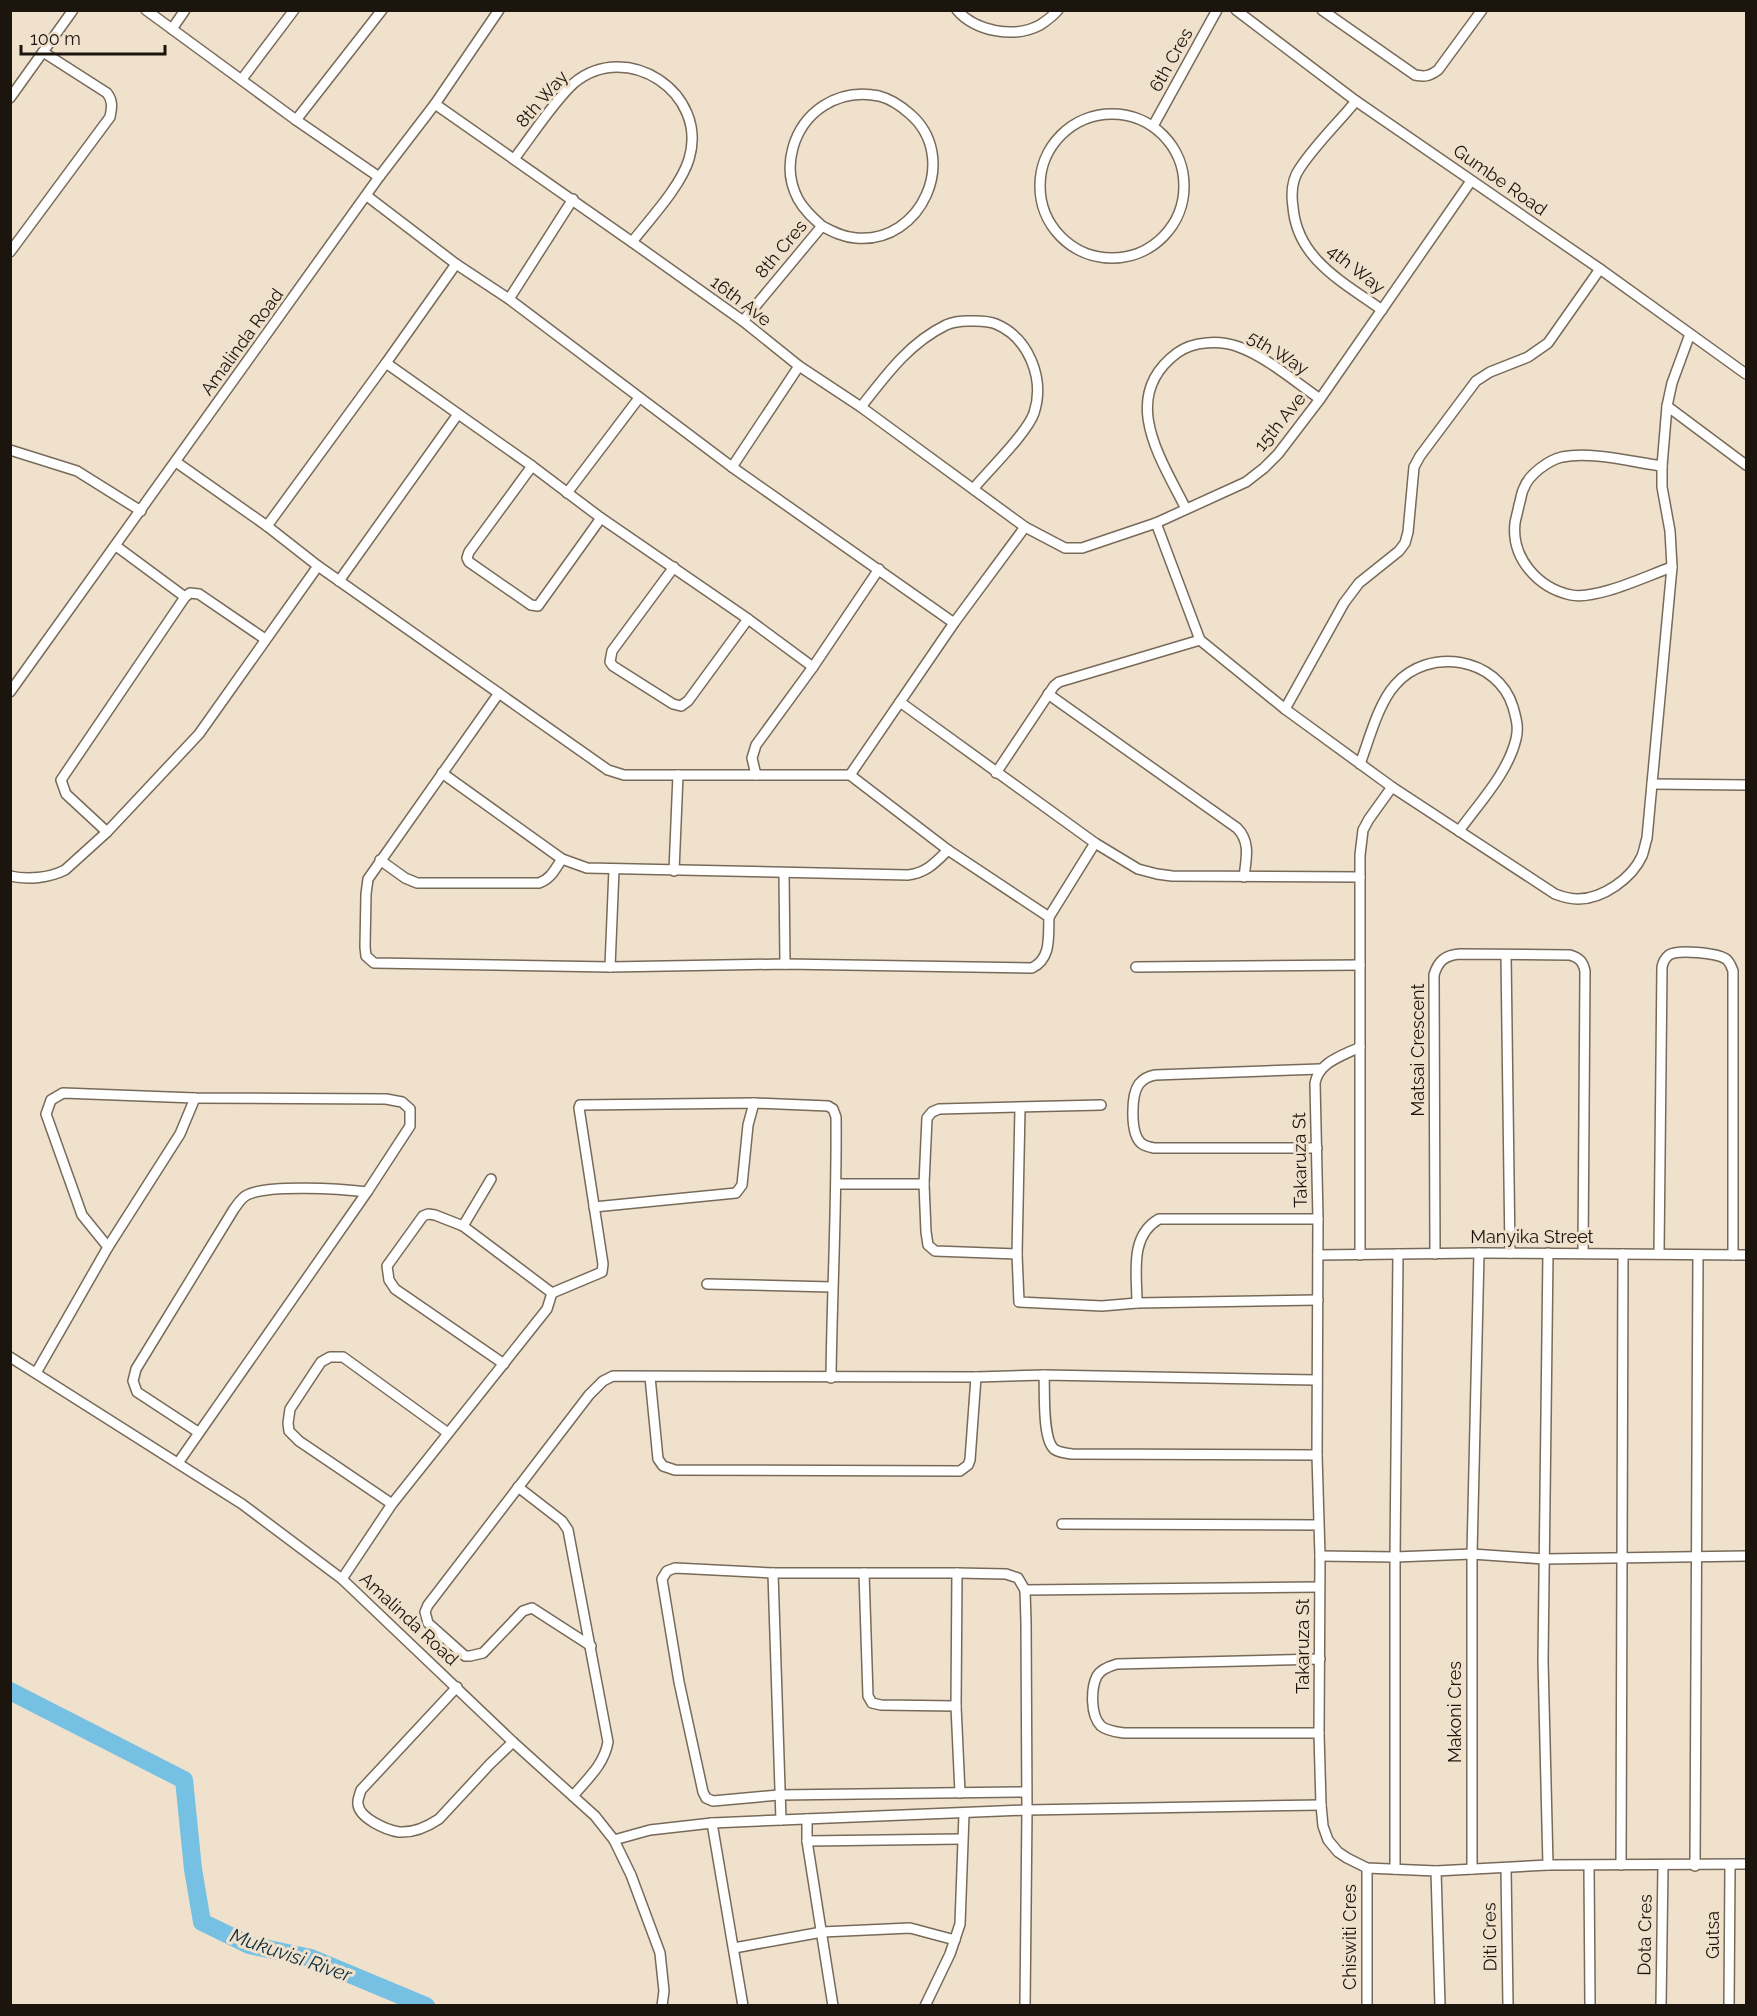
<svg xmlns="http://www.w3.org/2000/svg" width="1757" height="2016" viewBox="0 0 1757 2016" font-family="Raleway,sans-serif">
<rect width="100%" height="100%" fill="#f0e1cd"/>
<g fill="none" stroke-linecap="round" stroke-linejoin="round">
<path stroke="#75c0e3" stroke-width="18" d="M10,1691L184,1780L193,1869L202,1922L249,1945L311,1958L426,2006"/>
<g stroke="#776a59" stroke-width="12">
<g id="minor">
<path d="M146,10L296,120L379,177"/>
<path d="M957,10C975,31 1014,39 1040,25C1046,21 1053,16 1058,10"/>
<path d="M1236,10L1356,101L1600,269L1746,374"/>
<path d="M1322,10L1415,75C1425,77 1430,76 1438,70L1482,10"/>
<path d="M172,29L185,10"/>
<path d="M242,79L294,10"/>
<path d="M10,98L73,10"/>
<path d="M1356,101C1338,123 1316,144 1300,168C1292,179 1291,194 1293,207C1297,259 1343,282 1382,310"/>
<path d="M435,104L632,242L743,321L799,366L861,407L1025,527L1065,548H1082L1156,523L1246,482L1264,468L1278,454L1320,399L1471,181"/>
<circle cx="1112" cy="186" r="72"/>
<path d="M296,120L382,10"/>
<path d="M1153,126L1217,10"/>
<path d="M514,159C531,137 554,101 574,83C627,39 709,93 689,159C681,186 650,219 632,242"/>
<path d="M367,196L456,264L509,299L732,467L954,623"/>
<path d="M10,252L110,117C112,107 113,101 107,93L43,52"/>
<path d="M456,264L386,363L532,466L601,518L748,619L813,667"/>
<path d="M509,299L573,199"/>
<path d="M743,321L822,226C833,232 843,237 856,238C922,244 960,157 910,114C901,106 891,99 879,96C859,92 840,95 823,106C793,126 781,167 798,199C804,210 813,218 822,226"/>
<path d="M1667,406L1746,465"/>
<path d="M861,407C886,375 909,343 946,325C953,322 961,321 968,321C977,321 987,320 996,324C1029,338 1045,379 1034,413C1027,433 989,470 974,488"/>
<path d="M10,450L77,471L141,511"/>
<path d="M176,462L267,526L318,566L608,770L624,775H850L948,850L1049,917C1048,936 1052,958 1032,968L785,964L610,967L374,963L366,956L365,947L366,894L368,879L499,693"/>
<path d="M532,466L469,552L467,558L469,562L531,605L538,606L601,518"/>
<path d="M1662,466C1632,462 1591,451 1562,457C1549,460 1529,474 1524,488C1521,493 1521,500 1519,505C1518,511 1516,517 1515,523C1511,558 1538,588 1571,595C1597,600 1646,576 1672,567"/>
<path d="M732,467L799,366"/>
<path d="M567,493L639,398"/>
<path d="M1186,509C1161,459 1118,397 1177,353C1193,341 1220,340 1239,347C1265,356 1297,383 1320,399"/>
<path d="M1156,523L1200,640L1285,709L1392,787L1555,894C1563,897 1570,899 1578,899C1603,899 1632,878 1642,856C1644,851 1645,844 1647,838L1672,567L1670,531L1662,487V466L1667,406L1672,383L1690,334"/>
<path d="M267,526L386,363"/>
<path d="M116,546L185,597"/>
<path d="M674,567L612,651L610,662L613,666L673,704L681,706L688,701L748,619"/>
<path d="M339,581L458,414"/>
<path d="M10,692L379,177L435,104L499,10"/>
<path d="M1048,694L1237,828C1251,842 1246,859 1244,877"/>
<path d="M900,702L1095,843L1138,869L1157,874L1172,876L1360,877"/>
<path d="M1285,709L1344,603L1359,583L1399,551L1405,543L1408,532L1414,467L1420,456L1476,381L1490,372L1528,357L1548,343L1600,269"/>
<path d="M1360,764C1369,740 1378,704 1395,685C1428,646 1498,657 1513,707C1516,718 1519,727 1516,739C1508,773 1479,803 1459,831"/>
<path d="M442,773L562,859L587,868L908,875C926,873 935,863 948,850"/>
<path d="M996,773L1054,686L1059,682L1200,640"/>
<path d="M756,775L752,758L756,745L813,667L879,569"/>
<path d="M850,775L954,623L1025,527"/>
<path d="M1652,784L1746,785"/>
<path d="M107,832L66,794L61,780L185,597L190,593L199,594L265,639"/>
<path d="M380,860L405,878L417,883H539C551,879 555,869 562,859"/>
<path d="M674,871L678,775"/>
<path d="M784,873L785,964"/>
<path d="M10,876C28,880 49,878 65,870L107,832L199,734L318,566"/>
<path d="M1049,917L1095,843"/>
<path d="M1506,955L1510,1253"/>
<path d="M610,967L614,869"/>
<path d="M1136,967L1360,965"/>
<path d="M1360,1047C1342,1056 1319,1062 1315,1083L1318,1219L1317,1455L1320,1556L1319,1733L1321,1805L1323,1826L1328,1840L1338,1852L1347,1858L1367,1868L1436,1871L1548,1865L1746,1864"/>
<path d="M1020,1108L1017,1254L1019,1302L1102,1306L1137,1303"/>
<path d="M1317,1148H1154C1149,1147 1144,1146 1141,1143C1130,1133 1131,1095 1139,1084C1144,1078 1149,1076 1155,1075L1320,1069"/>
<path d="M837,1184H924"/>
<path d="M594,1207L736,1193L742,1185L748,1125L754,1103"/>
<path d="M1318,1219H1159C1129,1236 1137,1274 1137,1303L1318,1300"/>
<path d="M463,1226L491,1179"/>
<path d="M108,1247L82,1215L46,1114L51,1100L63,1093L195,1098L386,1099L402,1102L410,1109V1126L367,1192L178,1463"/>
<path d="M1548,1253L1543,1661L1548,1865"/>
<path d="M1659,1253L1662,967C1663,962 1665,958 1669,955C1678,949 1717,953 1726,959C1730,962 1731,966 1733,971V1255"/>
<path d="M1017,1254L935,1251L928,1245L926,1232L924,1184L927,1118L932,1112L939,1109L1101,1105"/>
<path d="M1435,1254L1434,975C1438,961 1445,955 1460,954L1570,955C1580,958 1583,962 1585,971L1583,1253"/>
<path d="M1318,1255L1479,1253L1746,1255"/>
<path d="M1360,1255V855L1363,830L1369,819L1392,787"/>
<path d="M707,1284L832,1287"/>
<path d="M552,1293L602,1272L603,1264L579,1108L580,1105L754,1103L828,1106L833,1109L836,1117C837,1204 832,1291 831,1378"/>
<path d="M10,1357L242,1504L342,1579L513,1742L595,1816L614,1840L631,1875L660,1953L664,1991L662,2006"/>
<path d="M36,1373L108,1247L180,1134L195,1098"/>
<path d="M1044,1375C1045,1391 1042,1438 1054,1449C1059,1453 1066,1453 1072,1454L1317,1455"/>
<path d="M650,1377L658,1459L663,1466L675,1470L960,1471L968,1465L970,1460L976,1377"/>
<path d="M198,1432L137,1392L133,1381L136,1369L234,1209C238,1204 241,1198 247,1195C268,1184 342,1189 367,1192"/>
<path d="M518,1487L562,1521L568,1530L608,1742C604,1765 587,1779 573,1796"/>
<path d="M392,1504L299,1441L289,1431L288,1423L290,1409L321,1362L330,1357H343L448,1433"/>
<path d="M1062,1524L1318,1525"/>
<path d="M1320,1556L1395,1557L1472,1554L1544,1559L1746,1556"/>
<path d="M773,1573L781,1820"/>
<path d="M864,1573L868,1696L872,1703L881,1705L956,1706"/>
<path d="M957,1573L956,1706L960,1793"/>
<path d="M342,1579L392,1504L547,1309L552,1293L463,1226L435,1215L428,1214L423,1216L387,1266L389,1280L395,1289L504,1364"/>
<path d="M1025,1590L1319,1587"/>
<path d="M591,1646L532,1608L523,1611L483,1653L470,1656H465L428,1623L425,1612L428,1605L589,1395L603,1381L613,1376L976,1377L1044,1375L1317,1380"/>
<path d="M457,1687L361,1790C360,1794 357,1800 358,1804C359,1818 386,1830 399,1832C413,1833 427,1827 439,1819L490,1764L513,1742"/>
<path d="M1319,1733H1124C1117,1732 1107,1731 1101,1726C1090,1715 1091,1688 1097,1676C1101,1669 1110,1666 1117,1664L1320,1659"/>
<path d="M807,1819V1841L833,2006"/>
<path d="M712,1823L743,2006"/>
<path d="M614,1840L650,1830L712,1823L781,1820L1027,1810L1321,1805"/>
<path d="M807,1841L962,1839"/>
<path d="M1621,1865L1623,1254"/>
<path d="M1589,1866L1590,2006"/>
<path d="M1695,1866L1698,1255"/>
<path d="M1367,1868V2006"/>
<path d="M1506,1868L1508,2006"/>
<path d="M1395,1869V1557L1398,1254"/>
<path d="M1472,1869V1554L1479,1253"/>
<path d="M1436,1871L1440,2006"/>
<path d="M734,1948L822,1932L910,1928L955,1940"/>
<path d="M925,2006L950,1954L960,1924L964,1814"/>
<path d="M1025,2006L1027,1810L1026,1622L1025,1590L1018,1578L1006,1574L957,1573H773L675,1568L667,1571L662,1579L679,1682L703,1792L706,1798L713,1801L779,1795L1026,1792"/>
<path d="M1661,2006L1663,1865"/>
<path d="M1729,2006L1730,1865"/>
</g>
</g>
<use href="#minor" stroke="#fff" stroke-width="9"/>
</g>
<g text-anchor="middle" stroke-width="6" stroke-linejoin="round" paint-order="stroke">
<g font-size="18" fill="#1b150e" stroke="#f0e1cd">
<text transform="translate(1171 60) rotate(-61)" y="6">6th Cres</text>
<text transform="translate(542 99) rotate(-49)" y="6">8th Way</text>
<text transform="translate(1500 180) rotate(35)" y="6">Gumbe Road</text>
<text transform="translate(781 249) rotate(-50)" y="6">8th Cres</text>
<text transform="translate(1356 269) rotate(38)" y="6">4th Way</text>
<text transform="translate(741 301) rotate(37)" y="6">16th Ave</text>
<text transform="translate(242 342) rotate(-54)" y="6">Amalinda Road</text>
<text transform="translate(1278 353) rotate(31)" y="6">5th Way</text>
<text transform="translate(1280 422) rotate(-51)" y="6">15th Ave</text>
<text transform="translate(1418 1050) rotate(-90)" y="6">Matsai Crescent</text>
<text transform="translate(1300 1160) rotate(-91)" y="6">Takaruza St</text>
<text x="1532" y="1243">Manyika Street</text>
<text transform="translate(409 1619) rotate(43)" y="6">Amalinda Road</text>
<text transform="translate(1303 1646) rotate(-90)" y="6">Takaruza St</text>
<text transform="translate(1455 1712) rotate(-90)" y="6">Makoni Cres</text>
<text transform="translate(1645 1935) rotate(-89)" y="6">Dota Cres</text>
<text transform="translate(1713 1935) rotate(-90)" y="6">Gutsa</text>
<text transform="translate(1350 1937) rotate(-90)" y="6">Chiswiti Cres</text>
<text transform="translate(1490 1937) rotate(-91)" y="6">Diti Cres</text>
</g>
<g font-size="20" font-style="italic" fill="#0d303f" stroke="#f0e1cd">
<text transform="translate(291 1955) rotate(19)" y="7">Mukuvisi River</text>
</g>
</g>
<rect width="1757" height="2016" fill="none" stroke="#1b150e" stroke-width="24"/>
<path d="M21 45v9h144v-9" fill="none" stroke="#1b150e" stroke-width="3"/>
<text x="30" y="45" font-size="18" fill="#1b150e" stroke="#f0e1cd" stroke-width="4.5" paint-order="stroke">100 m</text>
</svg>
